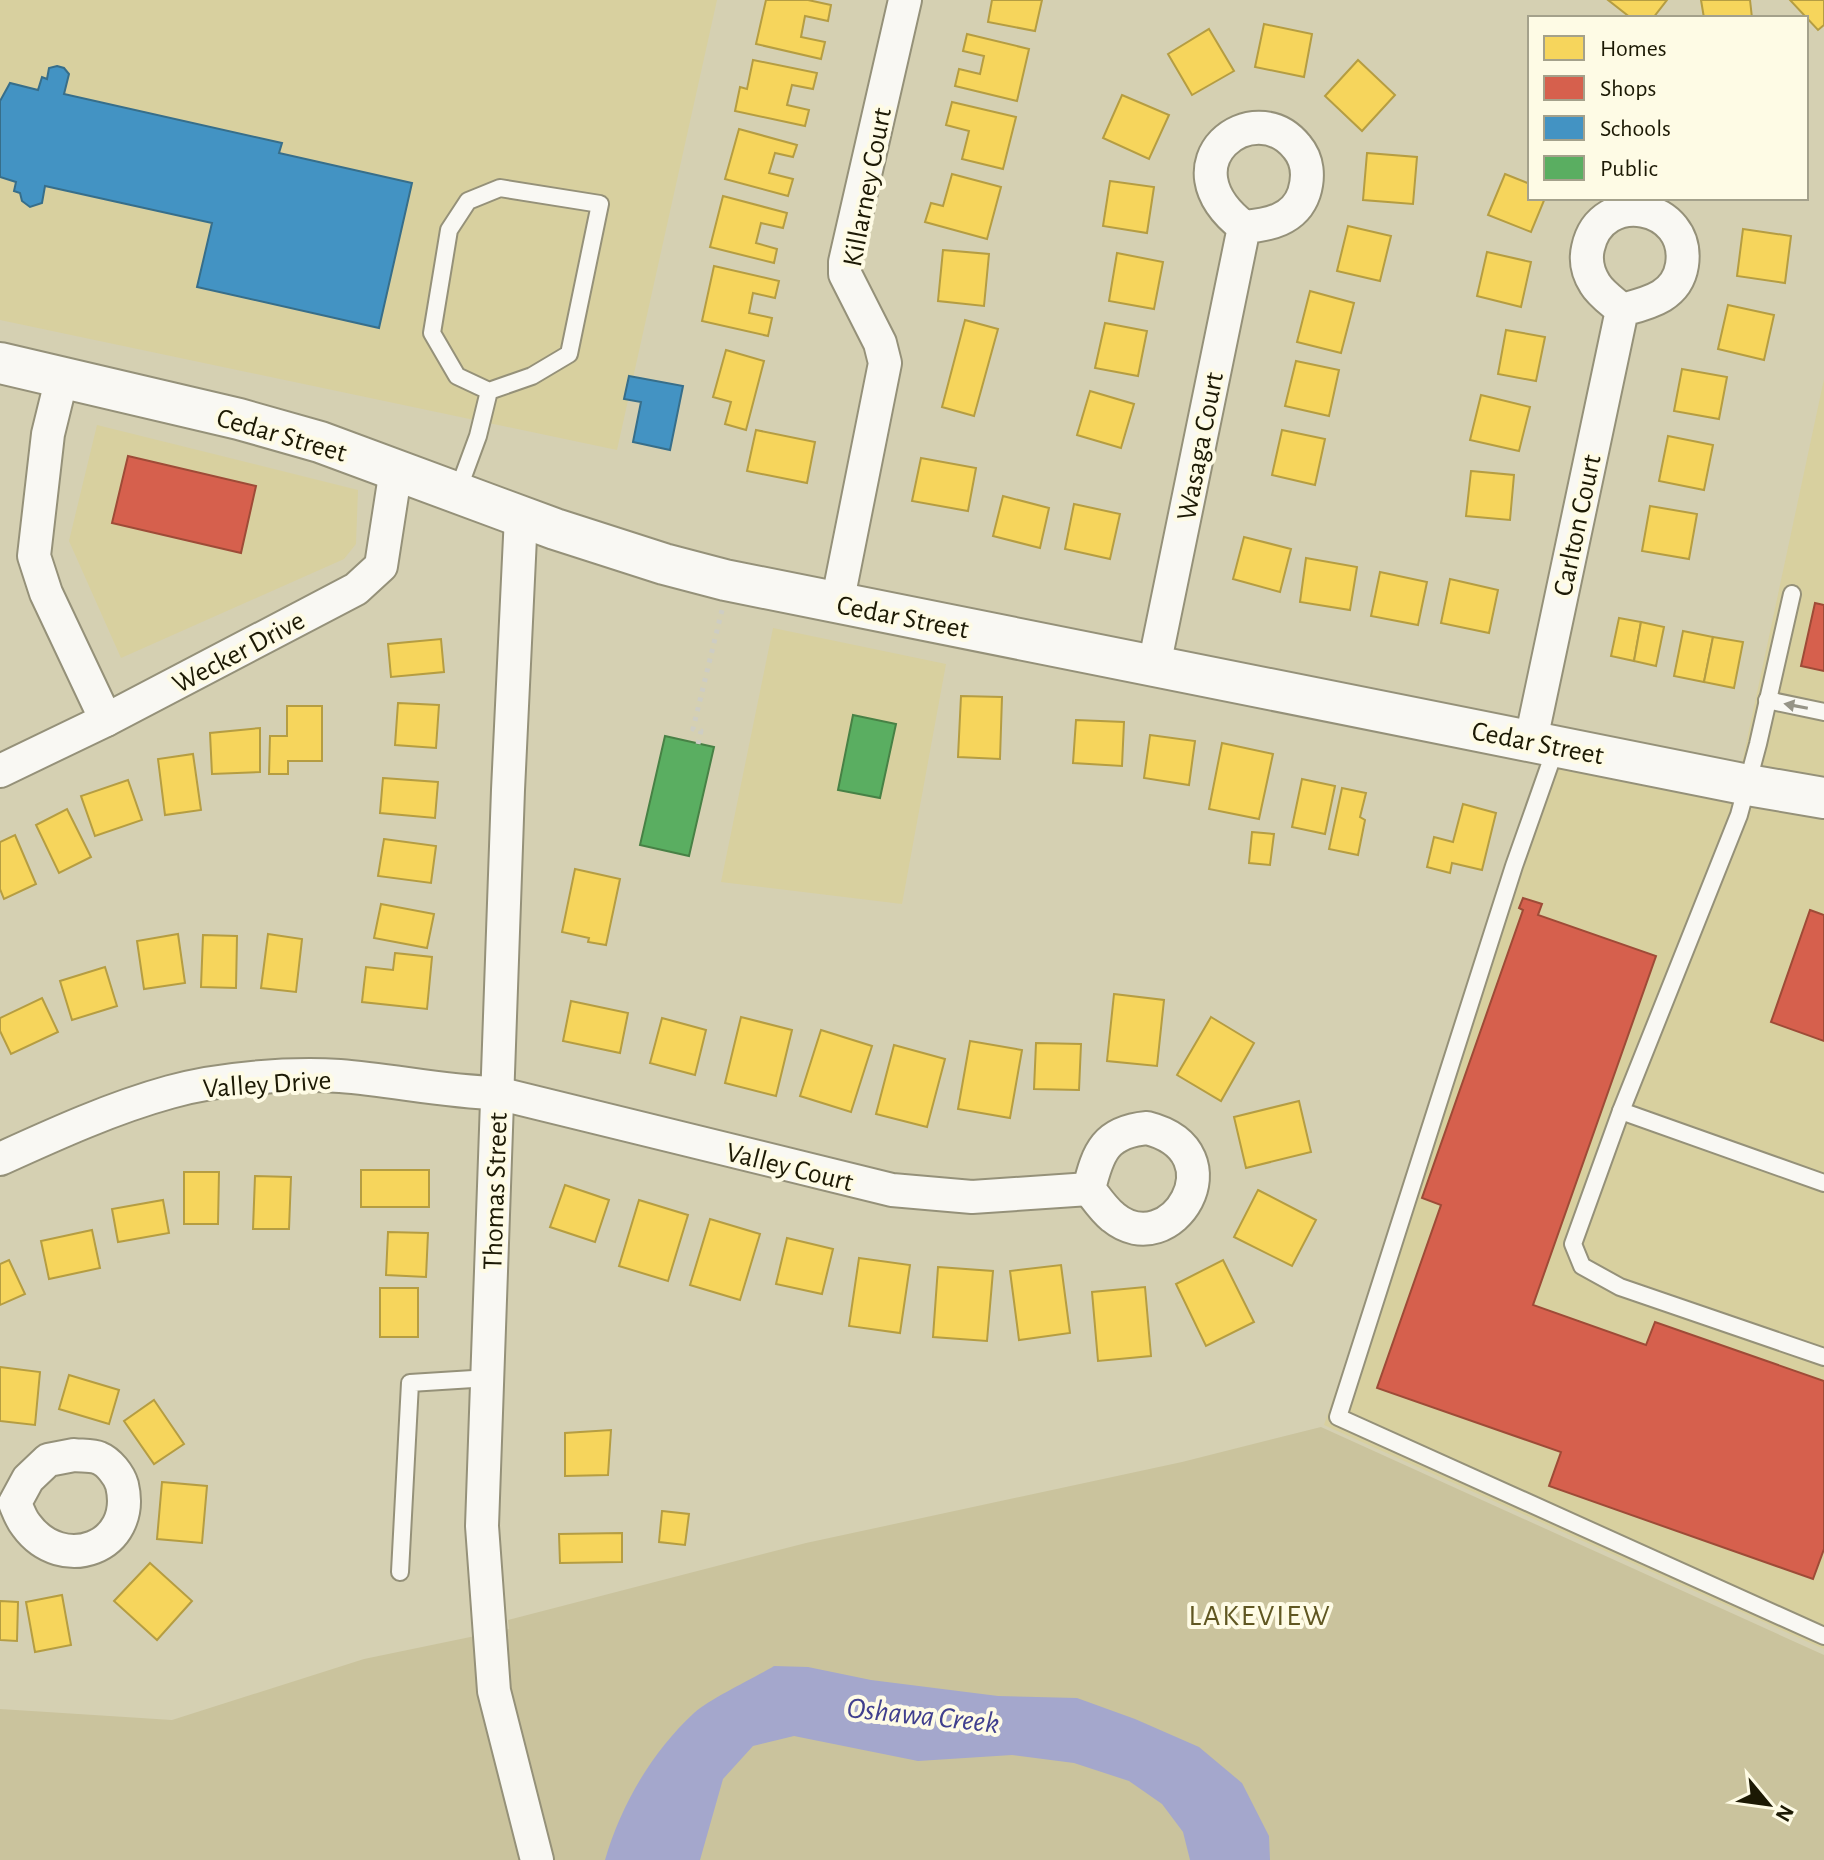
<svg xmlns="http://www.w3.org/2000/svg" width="1824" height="1860" viewBox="0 0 1824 1860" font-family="'Alegreya Sans',sans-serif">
<rect width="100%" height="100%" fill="#d5d0b2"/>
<g fill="#d8d09f">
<path d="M0,0H717L617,450L0,320Z"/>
<path d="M1824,379V1649L1324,1425L1553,762L1736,791Z"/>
<path d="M97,425L358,490L356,544L344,559L121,658L69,541Z"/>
<path d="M773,628L946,664L902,904L721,882Z"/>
</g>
<path fill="#cac39d" d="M1321,1427L1824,1655V1860H0V1709L172,1720L364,1659L509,1629L508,1620L806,1543L1182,1462Z"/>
<path fill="#a4a7cc" d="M774,1666L808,1667L871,1680L998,1696L1077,1698L1135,1719L1199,1747L1242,1783L1269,1836L1270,1860H1190L1183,1832L1162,1804L1129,1781L1074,1763L1012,1755L918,1761L794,1736L753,1746L723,1779L700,1860H605C621,1805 651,1753 694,1713C711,1698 753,1679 774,1666Z"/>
<g fill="#f6d55c" stroke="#b59d42" stroke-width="2">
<path d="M766,0H808L831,5L828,21L805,16L801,37L825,42L821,59L756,44Z"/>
<path d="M992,0H1042L1035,31L988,22Z"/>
<path d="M1608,0H1667L1653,18H1631Z"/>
<path d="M1701,0H1750L1752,18H1704Z"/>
<path d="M1790,0H1824V25L1818,30Z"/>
<path d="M1264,24L1312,34L1304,77L1255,67Z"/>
<path d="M1209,29L1234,71L1192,95L1168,54Z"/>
<path d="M967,34L1029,49L1017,101L955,86L959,69L980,74L984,56L963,51Z"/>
<path d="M753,60L817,73L813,89L792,85L787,105L809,110L805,126L735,111L740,87L747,89Z"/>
<path d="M1358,60L1395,95L1362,131L1325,96Z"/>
<path d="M1122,95L1169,115L1149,159L1103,138Z"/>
<path d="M952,102L1016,117L1003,169L962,159L969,131L946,125Z"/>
<path d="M739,129L797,145L793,157L775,153L769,173L793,179L788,196L725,179Z"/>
<path d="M1367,153L1417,157L1413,204L1363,200Z"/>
<path d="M952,174L1001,187L987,239L925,222L931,203L943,206Z"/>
<path d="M1505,174L1530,184V198H1545L1531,232L1488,215Z"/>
<path d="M1110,181L1154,187L1147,233L1103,226Z"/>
<path d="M723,196L787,213L783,228L761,223L756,243L777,249L774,263L710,247Z"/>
<path d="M1348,226L1391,236L1380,281L1337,271Z"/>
<path d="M1743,229L1791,236L1785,283L1737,276Z"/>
<path d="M943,250L989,254L984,306L938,301Z"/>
<path d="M1487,252L1531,262L1521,307L1477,296Z"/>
<path d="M1117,253L1163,262L1154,309L1109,301Z"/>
<path d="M714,266L779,281L775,298L753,293L749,313L772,318L768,336L702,321Z"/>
<path d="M1310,291L1354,303L1341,353L1297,342Z"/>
<path d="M1728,305L1774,315L1764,360L1718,349Z"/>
<path d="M965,320L998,329L974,416L942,407Z"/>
<path d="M1105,323L1147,331L1138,376L1095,368Z"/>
<path d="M1506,330L1545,337L1536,381L1498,374Z"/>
<path d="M726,350L764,361L746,430L725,424L731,402L713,397Z"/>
<path d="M1296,361L1339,370L1329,416L1285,406Z"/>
<path d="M1682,369L1727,377L1719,419L1674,411Z"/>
<path d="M1090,391L1134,404L1121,448L1077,435Z"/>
<path d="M1481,395L1530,407L1519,451L1470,440Z"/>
<path d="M756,430L815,442L807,483L747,471Z"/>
<path d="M1282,430L1325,439L1315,485L1272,475Z"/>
<path d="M1668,436L1713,445L1704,490L1659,481Z"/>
<path d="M921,458L976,468L968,511L912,501Z"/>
<path d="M1471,471L1514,475L1510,520L1466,516Z"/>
<path d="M1003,496L1049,508L1040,548L993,536Z"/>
<path d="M1074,504L1120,514L1110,559L1065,549Z"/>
<path d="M1650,506L1697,514L1689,559L1642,551Z"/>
<path d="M1244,537L1291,549L1280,592L1233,579Z"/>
<path d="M1306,558L1357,567L1350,610L1300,602Z"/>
<path d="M1380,572L1427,582L1418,625L1371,616Z"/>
<path d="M1450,579L1498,590L1489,633L1441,623Z"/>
<path d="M1619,618L1641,622L1634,661L1611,656Z"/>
<path d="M1641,622L1664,627L1656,666L1634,661Z"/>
<path d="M1683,631L1713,637L1704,682L1674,676Z"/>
<path d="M1713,637L1743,642L1734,688L1704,682Z"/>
<path d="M441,639L444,672L391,677L388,644Z"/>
<path d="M961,696L1002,697L1000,759L958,757Z"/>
<path d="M398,703L439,705L436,748L395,745Z"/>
<path d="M287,706H322V761H288V774H269L270,736H287Z"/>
<path d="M1076,720L1124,722L1122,766L1073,763Z"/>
<path d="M260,728V772L212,774L210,733Z"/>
<path d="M1150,735L1195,741L1189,785L1144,778Z"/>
<path d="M1222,743L1273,754L1259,819L1209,809Z"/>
<path d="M193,754L201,810L165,815L158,759Z"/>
<path d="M383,778L438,782L435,818L380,813Z"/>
<path d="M1302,779L1335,786L1325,834L1292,827Z"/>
<path d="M128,780L142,820L95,836L81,796Z"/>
<path d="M1342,788L1366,793L1360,817L1365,820L1358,855L1329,849Z"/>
<path d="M1463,804L1496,813L1482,870L1452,863L1450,873L1427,867L1434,837L1453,842Z"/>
<path d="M67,809L91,857L59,873L36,825Z"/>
<path d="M1252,832L1274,834L1270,865L1249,863Z"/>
<path d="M15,835L36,884L4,899L0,889V842Z"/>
<path d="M384,839L436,846L431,883L378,876Z"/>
<path d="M575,869L620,879L606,945L588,942L589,938L562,932Z"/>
<path d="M381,904L434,914L427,948L374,938Z"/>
<path d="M178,934L185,983L144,989L137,941Z"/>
<path d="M268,934L302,939L296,992L261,988Z"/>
<path d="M203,935L237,936L236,988L201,987Z"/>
<path d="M395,953L432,957L427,1009L362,1002L366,967L393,970Z"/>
<path d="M105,967L117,1006L72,1020L60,981Z"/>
<path d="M1114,994L1164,1000L1157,1066L1107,1061Z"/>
<path d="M42,998L58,1032L11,1054L0,1031V1018Z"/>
<path d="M571,1001L628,1013L620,1053L563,1041Z"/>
<path d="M741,1017L792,1030L776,1096L725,1083Z"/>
<path d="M1211,1017L1254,1043L1221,1101L1177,1075Z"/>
<path d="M662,1018L706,1030L695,1075L650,1063Z"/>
<path d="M821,1030L872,1046L851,1112L800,1096Z"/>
<path d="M970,1041L1022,1050L1010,1118L958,1109Z"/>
<path d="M1036,1043L1081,1044L1079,1090L1034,1089Z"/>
<path d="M894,1045L945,1059L927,1127L876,1114Z"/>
<path d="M1299,1101L1311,1152L1246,1168L1234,1117Z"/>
<rect x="361" y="1170" width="68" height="37"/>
<path d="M184,1172H219L218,1224H184Z"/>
<path d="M255,1176L291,1177L289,1229H253Z"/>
<path d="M565,1185L609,1200L595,1242L550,1227Z"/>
<path d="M1258,1190L1316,1220L1292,1266L1234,1237Z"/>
<path d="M163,1200L169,1233L118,1242L112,1209Z"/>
<path d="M639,1200L688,1215L668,1281L619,1266Z"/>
<path d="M710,1219L760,1234L740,1300L690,1285Z"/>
<path d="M92,1230L100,1268L49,1279L41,1241Z"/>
<path d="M388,1232L428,1233L426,1277L386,1275Z"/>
<path d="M787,1238L833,1249L822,1294L776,1284Z"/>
<path d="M859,1258L910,1265L900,1333L849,1326Z"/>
<path d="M9,1260L25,1294L0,1305V1264Z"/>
<path d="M1223,1260L1254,1322L1206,1346L1176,1284Z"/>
<path d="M1061,1265L1070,1333L1019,1340L1010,1271Z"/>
<path d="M938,1267L993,1271L987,1341L933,1337Z"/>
<path d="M1145,1287L1151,1356L1098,1361L1092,1292Z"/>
<rect x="380" y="1288" width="38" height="49"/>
<path d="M0,1367L40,1372L35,1425L0,1421Z"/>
<path d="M69,1375L119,1390L109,1424L59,1409Z"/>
<path d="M154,1400L184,1444L154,1464L124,1421Z"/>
<path d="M611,1430L608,1475L565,1476V1433Z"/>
<path d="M162,1482L207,1486L202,1543L157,1539Z"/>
<path d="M662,1511L689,1514L685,1545L659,1542Z"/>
<path d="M622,1533V1562L560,1563L559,1534Z"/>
<path d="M150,1563L192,1601L157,1640L114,1601Z"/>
<path d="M62,1595L71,1645L35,1652L26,1602Z"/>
<path d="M0,1601L18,1602L17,1641L0,1640Z"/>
</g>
<g fill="#d6604d" stroke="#9e4b37" stroke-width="2">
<path d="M128,456L256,486L241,553L112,523Z"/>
<path d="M1815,603L1824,605V671L1801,666Z"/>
<path d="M1523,898L1542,904L1538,915L1656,956L1533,1305L1646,1345L1655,1322L1824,1381V1549L1813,1579L1549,1486L1561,1452L1377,1388L1441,1205L1422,1198L1523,910L1519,908Z"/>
<path d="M1810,910L1824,915V1041L1771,1022Z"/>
</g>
<g fill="#4393c3" stroke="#376e8a" stroke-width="2">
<path d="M57,66L64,68L69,74L64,94L282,143L279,153L412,183L379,328L197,287L212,223L45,186L42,203L30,207L22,201L20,193L14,191L16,182L0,177V101L10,83L38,90L42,77L47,79L49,68Z"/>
<path d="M629,376L683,386L670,450L633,442L641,402L624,399Z"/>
</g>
<g fill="#5aae61" stroke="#478145" stroke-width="2">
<path d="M853,715L896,724L880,798L838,790Z"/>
<path d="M665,736L714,747L689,856L640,845Z"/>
</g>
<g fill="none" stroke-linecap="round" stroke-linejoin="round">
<g stroke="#959179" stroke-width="20">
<g id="service">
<path d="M457,493L478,436L489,391L532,376L569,354L600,204L500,188L468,201L449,230L432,333L457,376L489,391"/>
<path d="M1792,594L1758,744L1739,815L1621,1111L1573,1244L1582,1266L1620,1287L1824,1357"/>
<path d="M1767,700L1824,712"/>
<path d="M1556,747L1514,866L1338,1417L1824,1636"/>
<path d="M1621,1111L1824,1183"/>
<path d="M400,1572L410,1383L489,1378"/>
</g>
</g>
<g stroke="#959179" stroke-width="36">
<g id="minor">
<path d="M62,377L48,434L34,556L46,593L106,720"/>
<path d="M521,516L508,790L482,1526L494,1691L537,1860"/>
<path d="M837,604L885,363L880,343L845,274V262L905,0"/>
<path d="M1154,666L1244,227C1161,163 1254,93 1297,147C1308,160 1309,177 1304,193C1295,220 1268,225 1244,227"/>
<path d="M1531,740L1622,310C1648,303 1677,297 1682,265C1691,204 1601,187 1588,248C1585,261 1588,273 1595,284C1601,294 1613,302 1622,310"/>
<path d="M0,771L106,720L356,589L381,566L396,469"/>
<path d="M1147,1128C1241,1152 1171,1265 1113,1217C1104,1210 1096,1198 1089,1189C1098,1151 1106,1132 1147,1128Z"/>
<path d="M0,1159C55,1134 112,1108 170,1092C220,1078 289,1073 340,1076C393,1080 444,1092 497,1093L892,1190L972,1197L1089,1189"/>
<path d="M74,1455C81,1456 92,1455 99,1458C109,1462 119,1475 122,1485C137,1548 62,1575 26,1525C21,1519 18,1510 15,1503L28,1479L48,1460Z"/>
</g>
</g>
<g stroke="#959179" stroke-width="44">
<path id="tertiary" d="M0,363L239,419L320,442L555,529L664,564L725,580L1748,785L1824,798"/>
</g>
<path stroke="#cecdc3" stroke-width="5" stroke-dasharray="4 6" stroke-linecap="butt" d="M698,744L701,731L693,729L722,610"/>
<use href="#service" stroke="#f9f8f3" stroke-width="16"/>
<use href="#minor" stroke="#f9f8f3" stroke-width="32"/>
<use href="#tertiary" stroke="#f9f8f3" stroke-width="40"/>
</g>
<defs><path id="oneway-solid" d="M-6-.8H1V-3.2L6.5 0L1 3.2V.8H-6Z" transform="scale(2)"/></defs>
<use fill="#969487" href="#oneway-solid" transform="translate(1796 706) rotate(-169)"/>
<g text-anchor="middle" stroke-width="8" stroke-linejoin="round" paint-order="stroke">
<g font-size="28" fill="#1c1904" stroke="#fefbe5">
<text transform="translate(866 187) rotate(-79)" y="10">Killarney Court</text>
<text transform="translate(282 434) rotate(16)" y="10">Cedar Street</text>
<text transform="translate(1199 446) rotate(-79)" y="10">Wasaga Court</text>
<text transform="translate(1576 525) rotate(-78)" y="10">Carlton Court</text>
<text transform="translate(903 616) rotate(11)" y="10">Cedar Street</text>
<text transform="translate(238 651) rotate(-28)" y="10">Wecker Drive</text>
<text transform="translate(1538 742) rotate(11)" y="10">Cedar Street</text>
<text transform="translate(267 1083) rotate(-4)" y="10">Valley Drive</text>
<text transform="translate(790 1166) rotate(14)" y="10">Valley Court</text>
<text transform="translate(494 1191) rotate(-88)" y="10">Thomas Street</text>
</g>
<g font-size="30" letter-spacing="2" fill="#605722" stroke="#fefbe5">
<text x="1260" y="1625">LAKEVIEW</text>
</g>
<g font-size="30" font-style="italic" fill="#403f8e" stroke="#fefbe5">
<text transform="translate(923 1715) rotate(6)" y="10">Oshawa Creek</text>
</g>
</g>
<rect x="1528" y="16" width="280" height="184" fill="#fefbe5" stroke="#a4a18b" stroke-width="2"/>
<rect x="1544" y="36" width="40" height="24" fill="#f6d55c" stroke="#a4a18b" stroke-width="2"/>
<text x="1600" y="56" font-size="24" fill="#1c1904">Homes</text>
<rect x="1544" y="76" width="40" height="24" fill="#d6604d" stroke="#a4a18b" stroke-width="2"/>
<text x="1600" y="96" font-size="24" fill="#1c1904">Shops</text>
<rect x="1544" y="116" width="40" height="24" fill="#4393c3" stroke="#a4a18b" stroke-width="2"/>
<text x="1600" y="136" font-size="24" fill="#1c1904">Schools</text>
<rect x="1544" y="156" width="40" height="24" fill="#5aae61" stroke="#a4a18b" stroke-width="2"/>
<text x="1600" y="176" font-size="24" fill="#1c1904">Public</text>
<g transform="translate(1768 1804) rotate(119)" stroke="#fefbe5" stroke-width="6" paint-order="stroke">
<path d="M0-6L14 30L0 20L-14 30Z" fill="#1c1904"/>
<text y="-12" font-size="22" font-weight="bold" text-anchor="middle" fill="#1c1904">N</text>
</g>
</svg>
